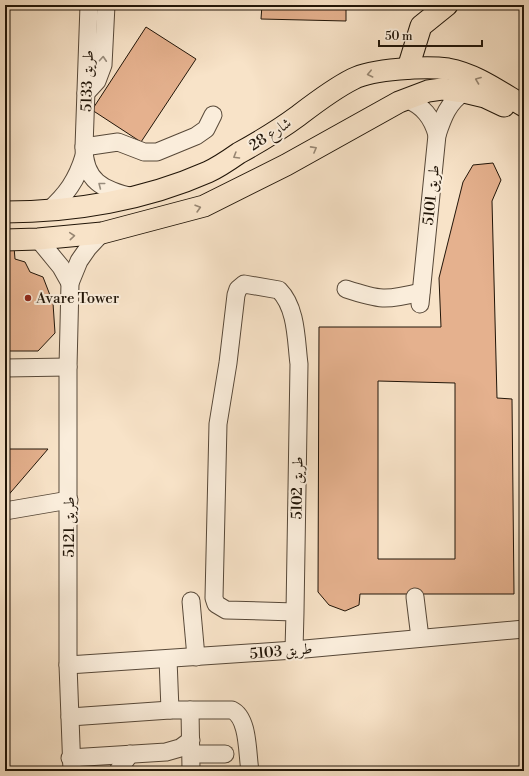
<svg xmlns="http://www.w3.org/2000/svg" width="529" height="776" viewBox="0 0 529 776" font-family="'Libre Bodoni',Amiri,serif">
<rect width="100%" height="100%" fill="#f8e3c8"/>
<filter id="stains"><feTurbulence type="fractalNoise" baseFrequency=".005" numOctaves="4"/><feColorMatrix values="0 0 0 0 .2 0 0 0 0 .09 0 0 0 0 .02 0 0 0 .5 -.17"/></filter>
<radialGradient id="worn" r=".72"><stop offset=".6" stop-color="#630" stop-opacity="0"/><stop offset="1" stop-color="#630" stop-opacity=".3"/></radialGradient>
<g fill="#e5b18e" stroke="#211508" fill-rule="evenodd">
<path d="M262,5H346V21L261,19Z"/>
<path d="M146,27L196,59L141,142L92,110Z"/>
<path d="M493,163L501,180L492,201L497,398L512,399L514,594H360L359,605L345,611L329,605L318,592L319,327H441L439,278L463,182L473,165ZM378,381L455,383V559H378Z"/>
<path d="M5,247H14L15,259L25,262L30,272L43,277L53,303L55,333L38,351H5Z"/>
<path d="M5,449H48L5,499Z"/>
</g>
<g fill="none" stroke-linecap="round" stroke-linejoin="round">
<g stroke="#574838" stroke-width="19">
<g id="minor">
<path d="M89,5L84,147C84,181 103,190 133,197"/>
<path d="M86,93L97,81L103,65L106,5"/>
<path d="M406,99C423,106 432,117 437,135L420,304"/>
<path d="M437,135C443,117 448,103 464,92"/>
<path d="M84,147L118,142L144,152H157L196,136L206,129L213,115"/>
<path d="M48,211C66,195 77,180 84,156"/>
<path d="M38,239L61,267L70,283"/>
<path d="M346,289C380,300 385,301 421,292"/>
<path d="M5,368L68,367"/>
<path d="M5,511L69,500"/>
<path d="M415,597L420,638"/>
<path d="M191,601L196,657"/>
<path d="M294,650L295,612L299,364C296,341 297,308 279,290L244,284L238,289L236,295L228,363L218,424L214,598L216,604L226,610L295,612"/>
<path d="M168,659L170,710"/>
<path d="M68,665L294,650L524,629"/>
<path d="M190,710L191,769"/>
<path d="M70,717L170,710H232C249,718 247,754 250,771"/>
<path d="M191,754H225"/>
<path d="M70,758L166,752L180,748L191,740"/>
<path d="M72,771L68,665V367L70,283L79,261L88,248L102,233"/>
<path d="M118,771L130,754"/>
</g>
</g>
<g stroke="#211508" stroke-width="23">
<g id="major">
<path d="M408,68L421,26L447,5"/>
<path d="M5,212C73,212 145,200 208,172C219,167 229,160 239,153C259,142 279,130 298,116C315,103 333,89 353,79C372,69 426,66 448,69C476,74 500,92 524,106"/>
<path d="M5,240L38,239L102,233L204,206L286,165L399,102L428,91L442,89L464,92L485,97L504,106"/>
</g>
</g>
<use href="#minor" stroke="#faeddb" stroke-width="17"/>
<use href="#major" stroke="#f8e3c8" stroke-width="21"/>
</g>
<defs><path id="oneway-chevron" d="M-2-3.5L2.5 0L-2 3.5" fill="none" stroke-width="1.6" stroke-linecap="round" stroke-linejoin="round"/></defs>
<g stroke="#988c7c">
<use href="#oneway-chevron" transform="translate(103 59) rotate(-86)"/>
<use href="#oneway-chevron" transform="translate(101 185) rotate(-142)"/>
</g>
<g stroke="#978672">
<use href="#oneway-chevron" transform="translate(370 74) rotate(167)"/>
<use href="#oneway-chevron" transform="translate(478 80) rotate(-159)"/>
<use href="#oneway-chevron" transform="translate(314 149) rotate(-29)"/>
<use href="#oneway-chevron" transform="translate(236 156) rotate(149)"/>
<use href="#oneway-chevron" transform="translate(198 208) rotate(-16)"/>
<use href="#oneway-chevron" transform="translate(72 236) rotate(-5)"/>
</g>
<circle fill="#8f2418" stroke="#faeddb" stroke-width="1.5" cx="28" cy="298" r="4"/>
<g text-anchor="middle" stroke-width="4" stroke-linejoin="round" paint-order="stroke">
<g font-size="15" fill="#211508" stroke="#faeddb">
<text transform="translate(87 81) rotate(-88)" y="5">طريق 5133</text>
<text transform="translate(270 134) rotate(-33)" y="5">شارع 28</text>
<text transform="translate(431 195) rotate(-84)" y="5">طريق 5101</text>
<text transform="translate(297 488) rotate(-89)" y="5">طريق 5102</text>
<text transform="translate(69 527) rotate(-90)" y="5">طريق 5121</text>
<text transform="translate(281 651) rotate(-5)" y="5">طريق 5103</text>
</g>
<g font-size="15" fill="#211508" stroke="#faeddb" text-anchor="start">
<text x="36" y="303">Avare Tower</text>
</g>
</g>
<rect width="529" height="776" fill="none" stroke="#f8e3c8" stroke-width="20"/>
<rect x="6" y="6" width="517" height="764" fill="none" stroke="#211508" stroke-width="2"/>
<rect x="10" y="10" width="509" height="756" fill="none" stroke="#211508"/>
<path d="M379 40v6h103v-6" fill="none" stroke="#211508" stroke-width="2"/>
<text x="385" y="40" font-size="12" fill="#211508" stroke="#faeddb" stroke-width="3" paint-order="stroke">50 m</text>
<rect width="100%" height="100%" filter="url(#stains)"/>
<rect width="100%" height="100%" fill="url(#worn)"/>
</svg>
